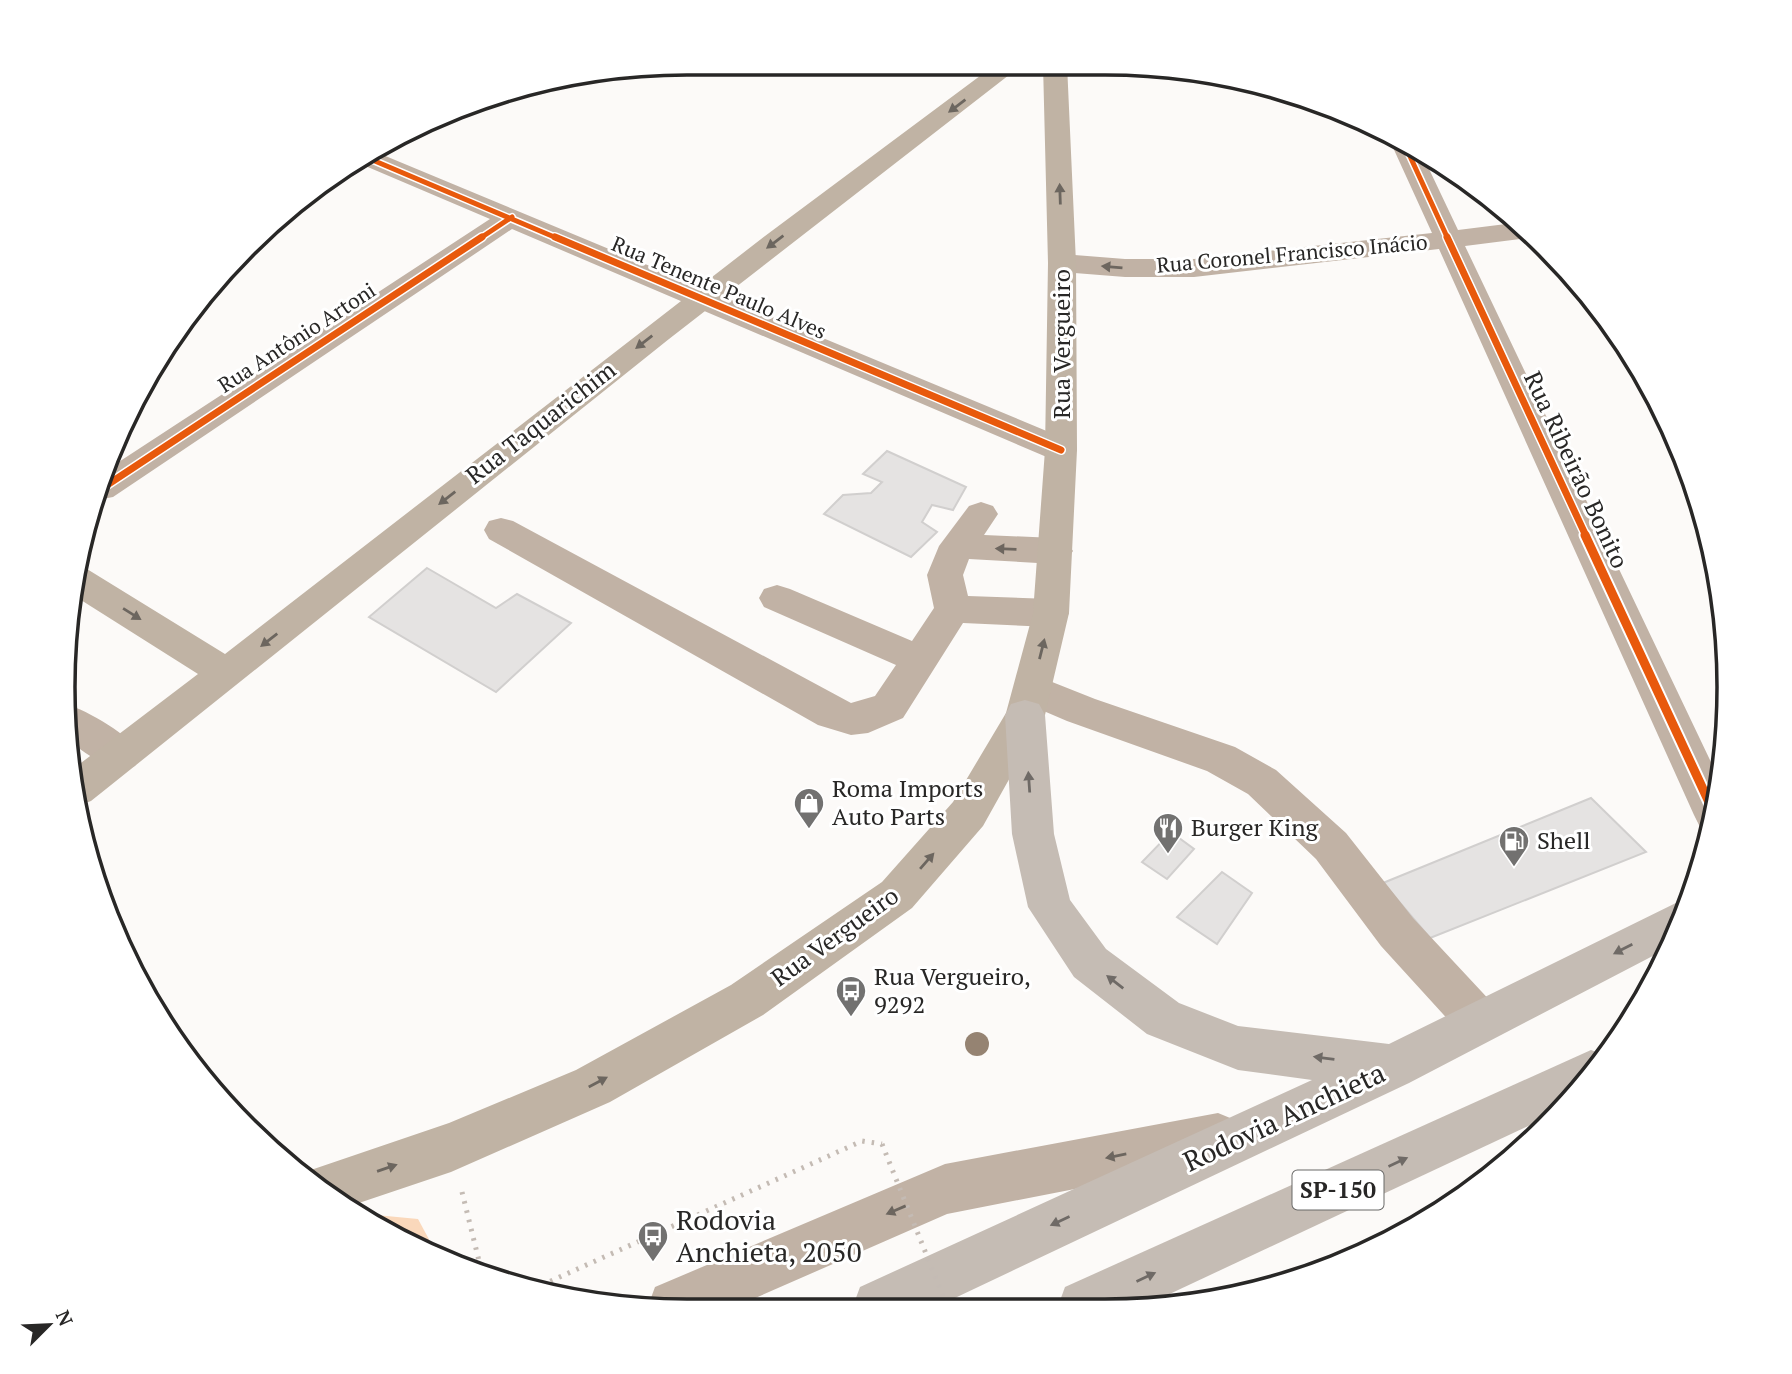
<svg xmlns="http://www.w3.org/2000/svg" width="1792" height="1374" viewBox="0 0 1792 1374" font-family="'PT Serif',serif">
<rect width="100%" height="100%" fill="#fcfaf8"/>
<path fill="#fad8bb" d="M355,1213L418,1219L438,1256L375,1227Z"/>
<g fill="#e5e3e2" stroke="#d1cfce" stroke-width="2">
<path d="M887,451L966,487L953,510L932,505L922,522L937,532L911,557L824,514L843,495L871,493L882,482L863,474Z"/>
<path d="M427,568L496,608L517,594L571,623L496,692L369,617Z"/>
<path d="M1591,798L1646,852L1430,938L1383,883Z"/>
<path d="M1171,832L1194,849L1167,879L1142,862Z"/>
<path d="M1222,872L1252,893L1217,944L1177,917Z"/>
</g>
<g fill="none" stroke-linecap="round" stroke-linejoin="round">
<g stroke="#c4bbb4" stroke-width="5" stroke-dasharray="2.5 7" stroke-linecap="butt">
<path d="M462,1192L483,1277"/>
<path d="M533,1289L862,1141L882,1144"/>
</g>
<g fill="#c1b2a5" fill-rule="evenodd">
<path d="M1394,136L1421,152L1458,230L1514,223L1528,238L1465,246L1720,781L1717,808L1710,831L1700,827L1694,815L1439,249L1194,277H1125L1062,272L1052,269L1048,263L1052,257L1062,254L1125,259H1194L1432,233L1390,141Z"/>
<path d="M371,150L1073,442L1077,450L1073,458L1061,461L1049,458L512,229L113,497L97,500L108,469L490,219L356,162Z"/>
<path d="M981,502L993,506L998,514L984,535L1055,538L1067,542L1073,551L1067,560L1055,564L969,559L963,575L968,596L1051,599L1064,603L1069,613L1064,623L1051,627L963,623L903,718L868,733L851,735L818,725L489,539L484,530L489,521L501,518L513,521L851,703L875,696L896,665L764,607L759,598L764,589L777,585L790,589L912,641L934,608L927,575L939,546L969,506Z"/>
<path d="M1032,674L1095,699L1235,747L1276,770L1346,833L1413,918L1495,1006L1502,1021L1495,1036L1479,1043L1463,1036L1381,946L1316,859L1248,794L1207,771L1067,721L1018,700L1013,689L1018,678Z"/>
<path d="M66,704C88,711 131,735 141,755L135,766C109,775 89,754 67,740L64,727Z"/>
<path d="M1218,1113L1235,1120L1243,1137L1235,1154L1218,1161L947,1214L737,1306H648L655,1287L945,1164Z"/>
</g>
<g fill="#c0b3a4" fill-rule="evenodd">
<path d="M996,64H1023L669,339L91,801L80,805L73,769L198,674L73,595L75,565L87,569L225,654L765,236Z"/>
<path d="M1043,64H1067L1076,263L1077,450L1069,613L1045,715L983,826L912,908L763,1015L610,1102L451,1172L347,1207L304,1176L305,1172L449,1123L576,1070L731,985L882,882L953,802L1006,713L1033,613L1045,450L1048,263Z"/>
</g>
<g fill="#c5bcb4" fill-rule="evenodd">
<path d="M1025,700L1039,704L1045,715L1054,834L1070,900L1106,949L1179,1003L1238,1026L1389,1044L1684,899L1689,900L1682,925L1670,947L1409,1083L938,1306H853L860,1287L1312,1080L1238,1070L1147,1034L1074,977L1028,907L1012,834L1005,715L1011,704Z"/>
<path d="M1591,1050L1606,1056L1560,1111L1144,1306H1058L1065,1287Z"/>
</g>
<path stroke="#c4bbb4" stroke-width="5" stroke-dasharray="2.5 7" stroke-linecap="butt" d="M882,1144L947,1306"/>
<g stroke="#fff" stroke-width="8">
<g id="cycleway-far2">
<path d="M1403,141L1448,239"/>
<path d="M363,156L559,239"/>
<path d="M479,239L512,217"/>
</g>
</g>
<g stroke="#fff" stroke-width="10">
<g id="cycleway-far1">
<path d="M555,237L1061,450"/>
<path d="M1447,237L1586,536"/>
<path d="M101,489L482,237"/>
</g>
</g>
<g stroke="#fff" stroke-width="13">
<path id="cycleway" d="M1585,535L1715,815"/>
</g>
<use href="#cycleway-far2" stroke="#e8590c" stroke-width="5"/>
<use href="#cycleway-far1" stroke="#e8590c" stroke-width="7"/>
<use href="#cycleway" stroke="#e8590c" stroke-width="9"/>
</g>
<circle fill="#958372" cx="977" cy="1044" r="12"/>
<defs><path id="oneway-solid" d="M-6-.8H1V-3.2L6.5 0L1 3.2V.8H-6Z" transform="scale(1.75)"/></defs>
<g fill="#6c665f">
<use href="#oneway-solid" transform="translate(957 106) rotate(143)"/>
<use href="#oneway-solid" transform="translate(1060 194) rotate(-92)"/>
<use href="#oneway-solid" transform="translate(775 242) rotate(143)"/>
<use href="#oneway-solid" transform="translate(644 342) rotate(142)"/>
<use href="#oneway-solid" transform="translate(447 498) rotate(142)"/>
<use href="#oneway-solid" transform="translate(132 614) rotate(32)"/>
<use href="#oneway-solid" transform="translate(269 640) rotate(142)"/>
<use href="#oneway-solid" transform="translate(1042 649) rotate(-76)"/>
<use href="#oneway-solid" transform="translate(927 861) rotate(-49)"/>
<use href="#oneway-solid" transform="translate(598 1082) rotate(-28)"/>
<use href="#oneway-solid" transform="translate(387 1168) rotate(-19)"/>
</g>
<g fill="#6d665f">
<use href="#oneway-solid" transform="translate(1112 267) rotate(-175)"/>
<use href="#oneway-solid" transform="translate(1006 549) rotate(-178)"/>
<use href="#oneway-solid" transform="translate(1116 1156) rotate(169)"/>
<use href="#oneway-solid" transform="translate(896 1210) rotate(157)"/>
</g>
<g fill="#6f6a66">
<use href="#oneway-solid" transform="translate(1029 782) rotate(-94)"/>
<use href="#oneway-solid" transform="translate(1623 949) rotate(153)"/>
<use href="#oneway-solid" transform="translate(1115 982) rotate(-142)"/>
<use href="#oneway-solid" transform="translate(1324 1058) rotate(-173)"/>
<use href="#oneway-solid" transform="translate(1398 1162) rotate(-25)"/>
<use href="#oneway-solid" transform="translate(1060 1221) rotate(155)"/>
<use href="#oneway-solid" transform="translate(1146 1277) rotate(-25)"/>
</g>
<defs>
<g id="shop-pin" transform="scale(1.575)"><path d="M0 17L-7.5 6A9.5 9.5 0 1 1 7.5 6Z" fill="#727170" stroke="#fff"/><path d="M-5-2.5h2.3a2.7 3.5 0 0 1 5.4 0H5L5.5 6h-11ZM-1.5-2.5h3a1.5 2.3 0 0 0-3 0Z" fill="#fff"/></g>
<g id="restaurant-pin" transform="scale(1.575)"><path d="M0 17L-7.5 6A9.5 9.5 0 1 1 7.5 6Z" fill="#727170" stroke="#fff"/><path d="M-5-6h1v4h1v-4h1v4h1v-4h1v5L-1.5 .5V6h-2V.5L-5-1ZM5-6V6H3V1.5H1.5Q1.5-4 5-6Z" fill="#fff"/></g>
<g id="fuel-pin" transform="scale(1.575)"><path d="M0 17L-7.5 6A9.5 9.5 0 1 1 7.5 6Z" fill="#727170" stroke="#fff"/><path d="M-5.5-6h7V0h2V4h1.3V-2.5L3-4.5l.8-.8L6-3V5H2.5V1h-1V6h-7ZM-4.2-4.7v3.2H.2V-4.7Z" fill="#fff"/></g>
<g id="bus-pin" transform="scale(1.575)"><path d="M0 17L-7.5 6A9.5 9.5 0 1 1 7.5 6Z" fill="#727170" stroke="#fff"/><path d="M-5-6H5V4H4V6H2V4H-2V6H-4V4H-5ZM-3.5-4V0h7V-4ZM-3.5 1.2v1.5H-2V1.2ZM2 1.2v1.5H3.5V1.2Z" fill="#fff"/></g>
</defs>
<g fill-rule="evenodd">
<use href="#shop-pin" x="809" y="803"/>
<use href="#restaurant-pin" x="1168" y="828"/>
<use href="#fuel-pin" x="1514" y="841"/>
<use href="#bus-pin" x="851" y="991"/>
<use href="#bus-pin" x="653" y="1236"/>
</g>
<g text-anchor="middle" stroke-width="6" stroke-linejoin="round" paint-order="stroke">
<g font-size="21" fill="#282726" stroke="#fff">
<text transform="translate(1292 254) rotate(-5)" y="7">Rua Coronel Francisco Inácio</text>
<text transform="translate(719 288) rotate(23)" y="7">Rua Tenente Paulo Alves</text>
<text transform="translate(297 338) rotate(-33)" y="7">Rua Antônio Artoni</text>
</g>
<rect fill="#fff" stroke="#686867" stroke-width="2" x="1292.5" y="1170.5" width="91" height="39" rx="5"/>
<g font-size="23" font-weight="bold" fill="#282726">
<text x="1338" y="1198">SP-150</text>
</g>
<g font-size="24" fill="#282726" stroke="#fff">
<text transform="translate(1062 344) rotate(-90)" y="8">Rua Vergueiro</text>
<text transform="translate(541 423) rotate(-38)" y="8">Rua Taquarichim</text>
<text transform="translate(1576 470) rotate(65)" y="8">Rua Ribeirão Bonito</text>
<text transform="translate(835 937) rotate(-36)" y="8">Rua Vergueiro</text>
</g>
<g font-size="24" fill="#282726" stroke="#fff" text-anchor="start">
<text x="832" y="797">Roma Imports<tspan x="832" dy="28">Auto Parts</tspan></text>
<text x="1191" y="836">Burger King</text>
<text x="1537" y="849">Shell</text>
<text x="874" y="985">Rua Vergueiro,<tspan x="874" dy="28">9292</tspan></text>
</g>
<g font-size="28" fill="#282726" stroke="#fff">
<text transform="translate(1284 1117) rotate(-25)" y="10">Rodovia Anchieta</text>
</g>
<g font-size="28" fill="#282726" stroke="#fff" text-anchor="start">
<text x="676" y="1230">Rodovia<tspan x="676" dy="32">Anchieta, 2050</tspan></text>
</g>
</g>
<path d="M0 0H1792V1374H0ZM687 75H1105A612 612 0 0 1 1717 687V687A612 612 0 0 1 1105 1299H687A612 612 0 0 1 75 687V687A612 612 0 0 1 687 75Z" fill="#fff" fill-rule="evenodd"/>
<path fill="none" stroke="#282726" stroke-width="3.5" d="M687 75H1105A612 612 0 0 1 1717 687V687A612 612 0 0 1 1105 1299H687A612 612 0 0 1 75 687V687A612 612 0 0 1 687 75Z"/>
<g transform="translate(49 1325) rotate(66)" stroke="#ffffff" stroke-width="5" paint-order="stroke">
<path d="M0-5L12 26L0 18L-12 26Z" fill="#282726"/>
<text y="-10" font-size="19" font-weight="bold" text-anchor="middle" fill="#282726">N</text>
</g>
</svg>
